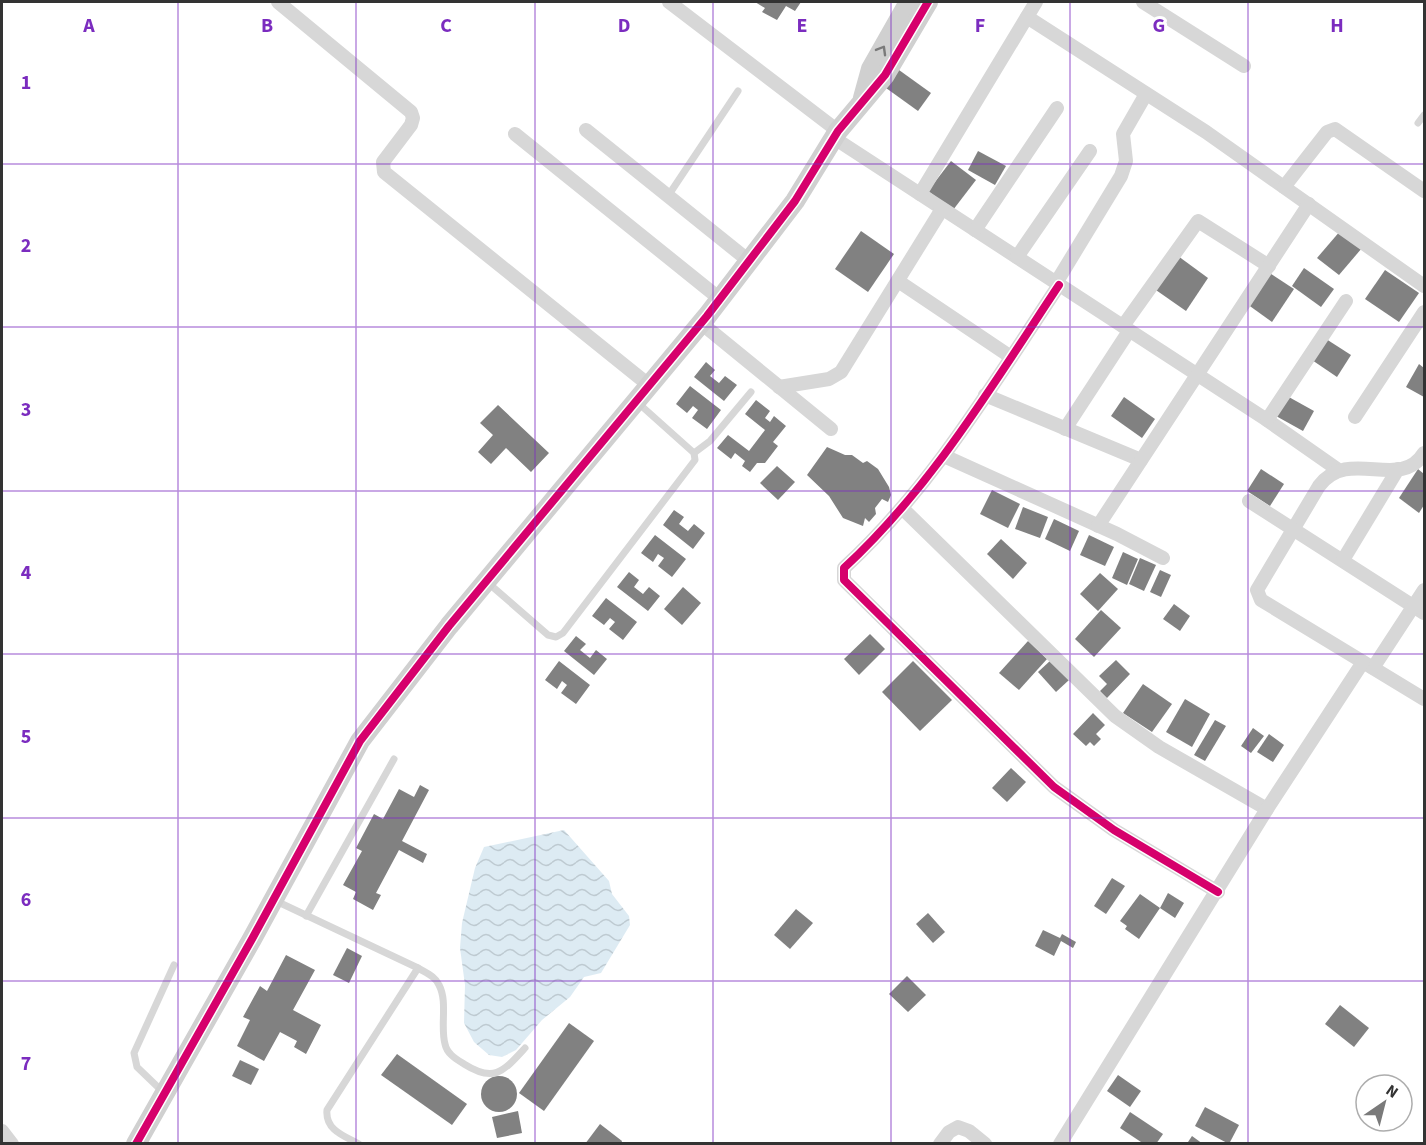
<svg xmlns="http://www.w3.org/2000/svg" width="1426" height="1145" viewBox="0 0 1426 1145" font-family="'Source Sans 3',sans-serif">
<defs>
<pattern id="water-waves" width="16" height="10" patternUnits="userSpaceOnUse" patternTransform="scale(1.5)"><rect width="16" height="10" fill="#ddebf3"/><path d="M0 5q4-4 8 0t8 0" fill="none" stroke="#becad1"/></pattern>
</defs>
<rect width="100%" height="100%" fill="#fff"/>
<path fill="url(#water-waves)" d="M564,830L609,881L612,894L629,916L630,925L601,973L584,977L570,997L542,1020L516,1050L502,1057L489,1055L474,1042L464,1023L465,985L460,948L462,923L475,868L484,847Z"/>
<g fill="#818181">
<path d="M755,2H801L795,11L786,6L777,20L762,12L765,8Z"/>
<path d="M899,70L931,93L918,111L886,88Z"/>
<path d="M978,151L1006,166L995,185L968,170Z"/>
<path d="M951,161L976,180L953,210L928,191Z"/>
<path d="M1341,230L1362,248L1339,275L1317,258Z"/>
<path d="M861,231L894,254L868,292L835,269Z"/>
<path d="M1178,256L1208,278L1186,311L1153,288Z"/>
<path d="M1304,268L1334,289L1321,307L1292,286Z"/>
<path d="M1385,270L1419,293L1399,322L1365,299Z"/>
<path d="M1268,272L1294,289L1272,322L1247,304Z"/>
<path d="M1323,337L1351,355L1337,377L1309,358Z"/>
<path d="M706,362L715,370L710,376L719,383L725,376L737,385L724,401L694,377Z"/>
<path d="M1419,364L1424,368V397L1406,387Z"/>
<path d="M690,386L721,410L707,429L692,418L698,410L693,406L687,413L676,404Z"/>
<path d="M1287,396L1314,411L1303,431L1276,416Z"/>
<path d="M1124,397L1155,419L1142,438L1111,416Z"/>
<path d="M756,400L770,411L765,418L770,422L774,416L786,426L773,442L778,446L765,463H757L750,472L742,466L745,461L735,453L731,459L717,448L728,435L749,451L765,430L745,414Z"/>
<path d="M498,405L549,453L531,472L506,448L491,464L478,452L493,435L480,423Z"/>
<path d="M827,447L845,455H852L863,463L867,461L878,469L889,487L891,495L888,502L882,499L875,508L876,514L869,522L865,518L863,526L843,518L829,496L807,475Z"/>
<path d="M777,466L795,482L778,500L760,483Z"/>
<path d="M1261,469L1284,484L1270,506L1247,491Z"/>
<path d="M1418,469L1424,474V505L1419,513L1399,498Z"/>
<path d="M992,490L1020,504L1008,528L980,514Z"/>
<path d="M1023,507L1048,517L1040,538L1015,529Z"/>
<path d="M674,510L684,517L679,524L688,531L694,524L705,533L693,549L663,525Z"/>
<path d="M1054,519L1079,531L1070,551L1045,539Z"/>
<path d="M655,535L686,559L672,577L658,566L664,558L658,554L653,562L641,553Z"/>
<path d="M1089,535L1114,547L1105,566L1080,555Z"/>
<path d="M1001,539L1027,563L1013,579L987,554Z"/>
<path d="M1123,552L1138,559L1127,585L1112,578Z"/>
<path d="M1140,558L1156,565L1144,591L1129,584Z"/>
<path d="M1160,570L1171,575L1161,597L1150,592Z"/>
<path d="M629,572L639,580L634,587L643,594L649,587L660,596L648,611L617,587Z"/>
<path d="M1100,573L1118,589L1098,611L1080,594Z"/>
<path d="M683,587L701,603L682,625L664,609Z"/>
<path d="M606,598L637,622L623,640L609,629L615,622L610,618L604,625L592,616Z"/>
<path d="M1174,604L1190,616L1180,631L1163,619Z"/>
<path d="M1101,610L1121,628L1094,657L1075,639Z"/>
<path d="M870,634L885,649L859,675L844,659Z"/>
<path d="M576,636L586,644L580,650L590,658L596,650L607,659L594,675L564,651Z"/>
<path d="M1028,641L1047,659L1019,690L999,673Z"/>
<path d="M1051,660L1069,680L1056,692L1038,672Z"/>
<path d="M1116,660L1130,674L1107,698L1100,691L1107,684L1099,676Z"/>
<path d="M559,661L590,685L576,704L561,693L567,685L562,681L557,689L545,680Z"/>
<path d="M913,661L952,700L920,731L882,692Z"/>
<path d="M1143,684L1172,704L1152,732L1123,713Z"/>
<path d="M1185,699L1210,714L1192,747L1166,732Z"/>
<path d="M1093,713L1105,725L1096,734L1101,739L1094,746L1090,742L1086,746L1073,734Z"/>
<path d="M1215,720L1226,726L1205,761L1194,755Z"/>
<path d="M1253,728L1264,736L1251,753L1241,746Z"/>
<path d="M1269,734L1284,745L1273,762L1257,752Z"/>
<path d="M1011,768L1026,782L1007,802L992,788Z"/>
<path d="M420,785L429,790L402,841L427,854L423,863L399,850L376,893L381,895L373,910L353,899L356,892L343,885L362,851L356,848L374,814L383,819L399,789L414,797Z"/>
<path d="M1112,878L1125,886L1106,914L1094,906Z"/>
<path d="M1168,893L1184,903L1175,918L1160,908Z"/>
<path d="M1140,894L1160,908L1139,939L1125,929L1127,926L1120,921Z"/>
<path d="M796,909L813,923L790,949L774,935Z"/>
<path d="M928,913L945,932L933,943L916,924Z"/>
<path d="M1043,930L1060,938L1062,934L1076,942L1073,948L1061,941L1054,956L1035,946Z"/>
<path d="M347,948L362,956L349,983L333,975Z"/>
<path d="M286,955L315,970L293,1010L321,1025L306,1054L294,1047L297,1041L280,1032L264,1061L237,1046L250,1020L243,1017L260,986L267,991Z"/>
<path d="M907,976L926,995L908,1012L889,994Z"/>
<path d="M1340,1005L1369,1028L1354,1047L1325,1024Z"/>
<path d="M569,1023L594,1041L544,1111L519,1093Z"/>
<path d="M397,1054L467,1104L452,1125L381,1075Z"/>
<path d="M240,1060L259,1069L251,1085L232,1076Z"/>
<path d="M1118,1075L1141,1091L1130,1107L1107,1091Z"/>
<circle cx="499" cy="1094" r="18"/>
<path d="M1205,1107L1239,1125L1229,1144L1195,1126Z"/>
<path d="M518,1111L522,1133L497,1138L492,1117Z"/>
<path d="M1130,1112L1163,1134L1156,1144H1144L1120,1128Z"/>
<path d="M600,1124L622,1141L621,1144H585Z"/>
<path d="M1192,1136L1203,1144L1188,1142Z"/>
</g>
<g fill="none" stroke-linecap="round" stroke-linejoin="round">
<g stroke="#d7d7d7" stroke-width="7">
<path d="M1418,123L1424,115"/>
<path d="M668,196L738,91"/>
<path d="M694,453L710,441L751,392"/>
<path d="M487,582L548,635L556,637L563,633L695,460L694,453L637,402"/>
<path d="M276,901L418,968L327,1110C325,1130 344,1136 359,1144"/>
<path d="M306,916L394,759"/>
<path d="M418,968C426,973 435,976 439,985C448,1002 440,1026 445,1044C447,1054 456,1059 464,1064C494,1083 503,1072 525,1048"/>
<path d="M163,1092L137,1067L134,1053L174,965"/>
</g>
<g stroke="#d7d7d7" stroke-width="14">
<path d="M278,2L411,112L413,118L411,125L383,162L384,172L650,386"/>
<path d="M669,2L838,131"/>
<path d="M1143,2L1244,66"/>
<path d="M1027,17L1206,132L1424,286"/>
<path d="M586,130L749,261"/>
<path d="M515,134L720,299"/>
<path d="M834,138L1267,420L1337,469"/>
<path d="M1284,187L1327,132L1335,129L1424,191"/>
<path d="M920,194L1036,2"/>
<path d="M975,230L1057,108"/>
<path d="M1017,257L1090,151"/>
<path d="M898,281L1011,357"/>
<path d="M1056,283L1121,176L1126,161L1123,134L1146,94"/>
<path d="M1059,285C993,384 932,487 844,568V580L1054,787L1114,830L1218,892"/>
<path d="M701,323L831,429"/>
<path d="M1123,326L1198,221L1269,266"/>
<path d="M779,387L829,379L841,372L942,209"/>
<path d="M985,395L1141,460"/>
<path d="M1355,417L1424,312"/>
<path d="M1267,420L1346,301"/>
<path d="M1065,429L1129,331"/>
<path d="M1424,453C1400,492 1349,446 1319,486L1257,590L1261,600L1424,699"/>
<path d="M944,456L1117,534L1163,558"/>
<path d="M1249,501L1424,613"/>
<path d="M903,509L1115,716L1159,747L1267,809"/>
<path d="M1098,526L1309,204"/>
<path d="M1343,560L1398,469"/>
<path d="M1373,668L1424,590"/>
<path d="M2,1131L12,1144"/>
<path d="M940,1144L949,1132L958,1127L969,1131L985,1144"/>
<path d="M1060,1144L1267,809L1363,662"/>
</g>
<g stroke="#d0d0d0" stroke-width="20">
<path d="M863,98L871,69L909,2"/>
<path d="M136,1144L252,939L360,741L449,626L707,316L795,201L838,131L885,75L928,2"/>
</g>
<g stroke="#fff" stroke-width="11">
<g id="cycleway">
<path d="M1059,285C993,384 932,487 844,568V580L1054,787L1114,830L1218,892"/>
<path d="M136,1144L252,939L360,741L449,626L707,316L795,201L838,131L885,75L928,2"/>
</g>
</g>
<use href="#cycleway" stroke="#d6006c" stroke-width="8"/>
</g>
<defs><path id="oneway-chevron" d="M-2-3.5L2.5 0L-2 3.5" fill="none" stroke-width="1.6" stroke-linecap="round" stroke-linejoin="round" transform="scale(1.5)"/></defs>
<use stroke="#7a7a7a" href="#oneway-chevron" transform="translate(882 50) rotate(-60)"/>
<path fill="none" stroke="#7b2cbf" stroke-width="1.5" stroke-opacity="0.55" d="M178,2V1144M356,2V1144M535,2V1144M713,2V1144M891,2V1144M1070,2V1144M1248,2V1144M2,164H1424M2,327H1424M2,491H1424M2,654H1424M2,818H1424M2,981H1424"/>
<g font-size="20" text-anchor="middle" font-weight="bold" fill="#7b2cbf" stroke="#fff" stroke-width="6" stroke-linejoin="round" paint-order="stroke">
<text x="89" y="32">A</text>
<text x="267" y="32">B</text>
<text x="446" y="32">C</text>
<text x="624" y="32">D</text>
<text x="802" y="32">E</text>
<text x="980" y="32">F</text>
<text x="1159" y="32">G</text>
<text x="1337" y="32">H</text>
<text x="26" y="89">1</text>
<text x="26" y="252">2</text>
<text x="26" y="416">3</text>
<text x="26" y="579">4</text>
<text x="26" y="743">5</text>
<text x="26" y="906">6</text>
<text x="26" y="1070">7</text>
</g>
<rect width="1426" height="1145" fill="none" stroke="#333333" stroke-width="6"/>
<g transform="translate(1384 1103) rotate(35)"><circle r="28" fill="#ffffff" stroke="#adadad" stroke-width="1.5"/>
<path d="M0-4.5L10 22L0 15L-10 22Z" fill="#7a7a7a"/>
<text y="-9" font-size="16" font-weight="bold" text-anchor="middle" fill="#333333">N</text>
</g>
</svg>
